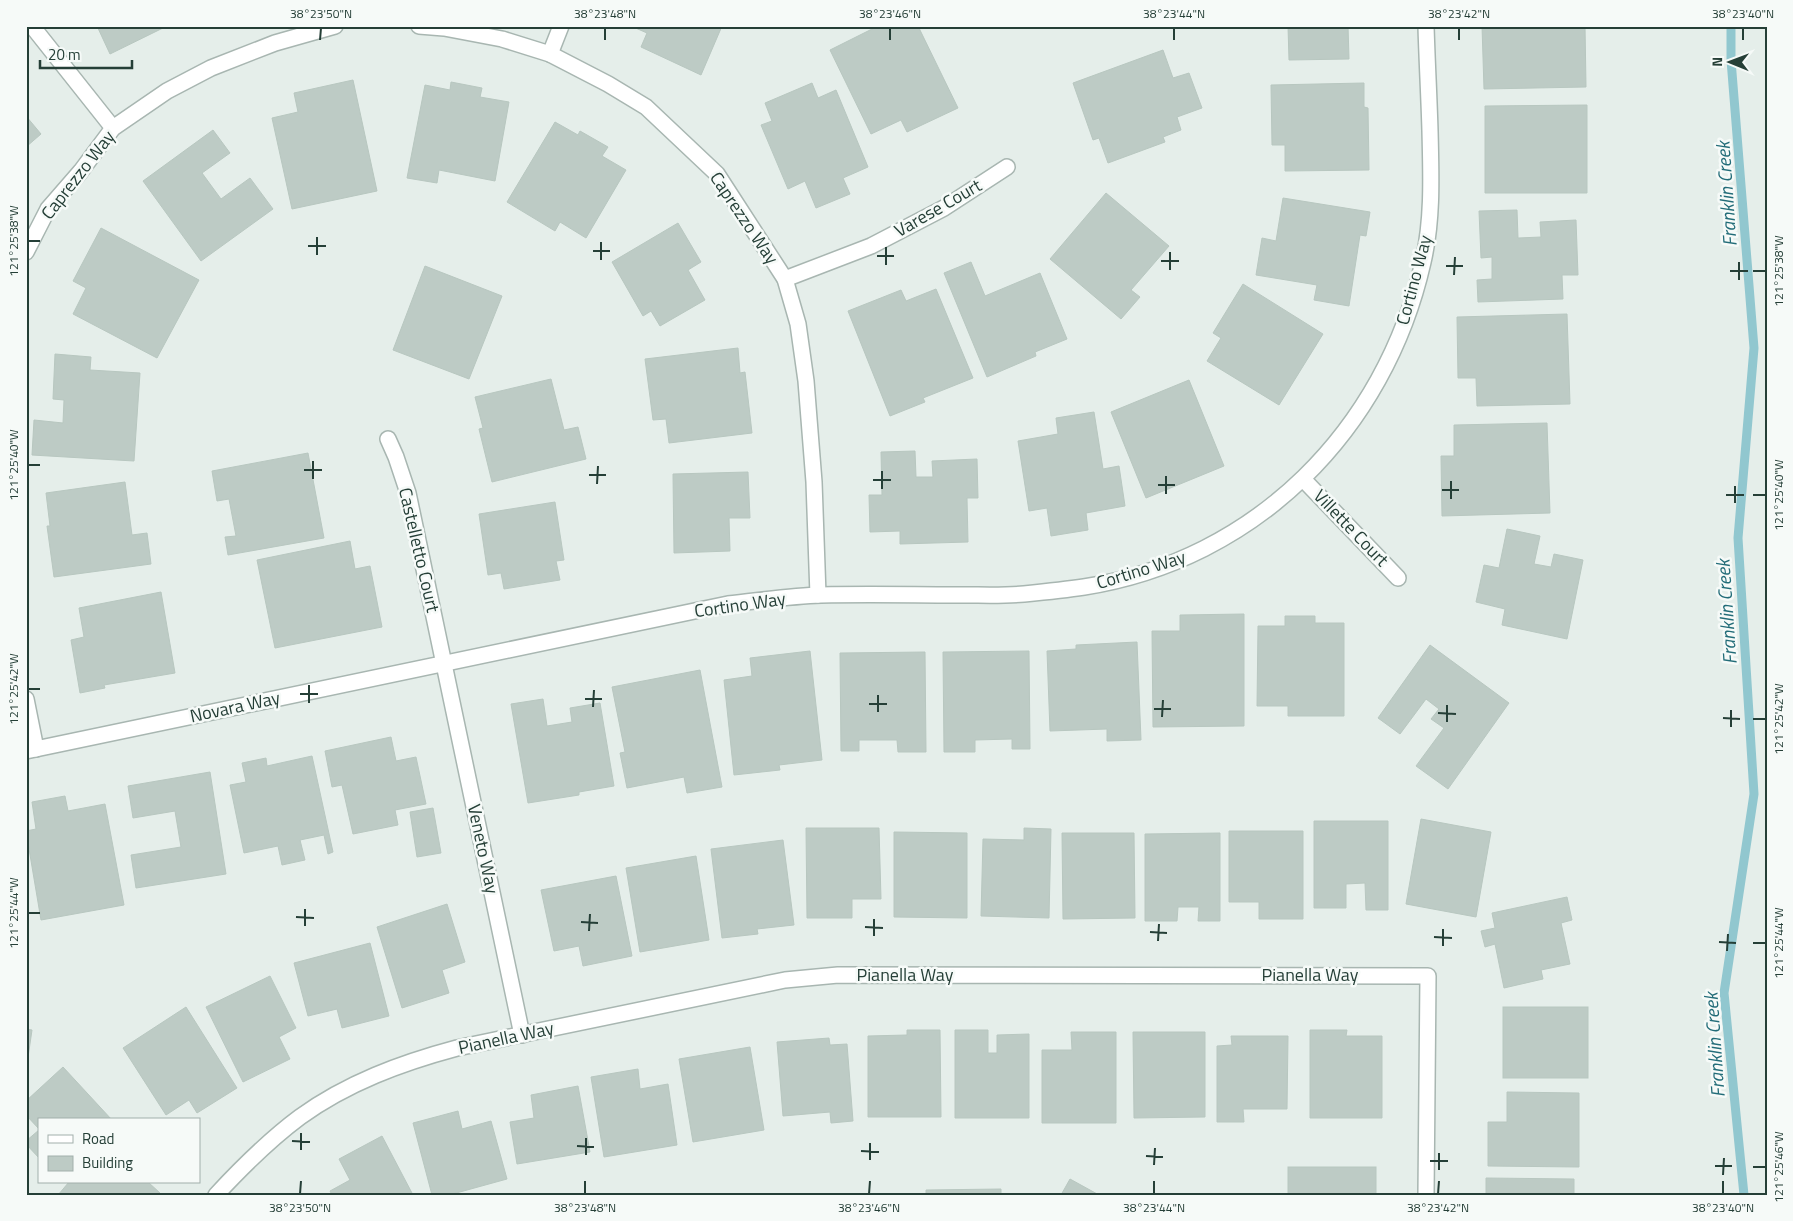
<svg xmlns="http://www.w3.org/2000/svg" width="1793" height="1221" viewBox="0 0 1793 1221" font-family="'Titillium Web',sans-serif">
<rect width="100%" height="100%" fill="#e5eeea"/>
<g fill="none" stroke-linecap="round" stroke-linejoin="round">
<path stroke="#91c7cf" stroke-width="9" d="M1731,26V60L1754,348L1738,538L1754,794L1724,993L1744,1195"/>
</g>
<g fill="#bdcbc5" stroke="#b8c7c0">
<path d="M97,26H165V27L110,54Z"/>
<path d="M631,26H722L701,75L641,47L647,33Z"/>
<path d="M878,26H918L958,108L907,132L901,120L871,134L830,50Z"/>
<path d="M1288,26H1348L1349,59L1289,60Z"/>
<path d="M1482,26H1585L1586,87L1484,89Z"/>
<path d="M1163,50L1173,78L1189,73L1202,108L1177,117L1181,130L1163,137L1165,142L1108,163L1099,138L1093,140L1073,83Z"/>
<path d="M353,80L377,191L292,209L272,118L298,112L294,93Z"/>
<path d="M451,82L482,88L480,97L509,102L495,181L439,170L437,183L407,178L425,85L450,90Z"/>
<path d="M812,83L818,98L836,90L868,167L843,178L850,194L816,208L805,181L788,189L761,125L772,121L765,103Z"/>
<path d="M1364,83V107L1368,108L1369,170L1285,171V145H1272L1271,85Z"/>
<path d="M1587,105V193H1485V106Z"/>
<path d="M26,116L41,134L26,147Z"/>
<path d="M555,122L578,135L580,131L608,147L602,156L626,170L586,238L560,222L555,231L507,202Z"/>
<path d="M213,130L230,153L202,173L221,199L250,178L273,209L201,261L143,181Z"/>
<path d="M1106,193L1169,246L1131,290L1140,297L1121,319L1050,259Z"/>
<path d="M1283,198L1370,212L1366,236L1360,235L1349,306L1314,300L1317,285L1256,275L1262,238L1276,241Z"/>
<path d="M1517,210L1518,238L1541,237L1540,222L1576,220L1578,275H1562L1563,299L1478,302L1477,280L1492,279V257L1481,258L1479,211Z"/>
<path d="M678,223L701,262L688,270L705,300L660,326L651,311L643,316L612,262Z"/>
<path d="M101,228L199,280L157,358L73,314L86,288L73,281Z"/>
<path d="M971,262L985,296L1040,273L1067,339L1035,352L1036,356L987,377L944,273Z"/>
<path d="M425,266L502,296L469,379L393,350Z"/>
<path d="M1243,284L1323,334L1279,405L1207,361L1221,338L1213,333Z"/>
<path d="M936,289L973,378L923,398L925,402L890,416L848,311L901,290L906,301Z"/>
<path d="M1567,314L1570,404L1477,406L1476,378H1458L1457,317Z"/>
<path d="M738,348L740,373L745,372L752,433L669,443L666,419L653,420L645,359Z"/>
<path d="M55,354L91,357L90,370L140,373L134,461L32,455L34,420L63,423L64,400L53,399Z"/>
<path d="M551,379L564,430L578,427L586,459L492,482L479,429L483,428L475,397Z"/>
<path d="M1189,380L1224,466L1146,498L1111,412Z"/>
<path d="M1094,412L1103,469L1119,466L1125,506L1086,513L1088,530L1051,536L1047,508L1029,511L1018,441L1058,434L1056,418Z"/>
<path d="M1547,423L1550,513L1442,516L1441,456H1454V425Z"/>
<path d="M915,451L916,477H933L932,461L977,459L978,498H967L968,542L900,544V531L870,532L869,495H882L881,452Z"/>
<path d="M308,453L324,538L228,555L225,537L236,536L229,499L217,501L212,471Z"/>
<path d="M748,472L750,518H729L730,551L674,553L673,474Z"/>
<path d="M125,482L132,535L147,533L151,564L54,577L47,526H50L46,493Z"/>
<path d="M555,502L564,560L556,561L560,580L504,589L501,573L488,575L479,514Z"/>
<path d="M1507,529L1540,536L1534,564L1551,567L1554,554L1583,560L1567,639L1502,625L1505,609L1476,602L1484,565L1499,568Z"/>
<path d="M350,541L355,569L370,566L382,627L275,648L257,560Z"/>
<path d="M161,592L175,673L104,685L105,688L80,693L71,640L84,637L79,608Z"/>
<path d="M1244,614V726L1153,727L1152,631H1180V615Z"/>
<path d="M1285,616H1315V623H1344V716H1288V706H1257L1258,626H1285Z"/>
<path d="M1137,642L1141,740L1107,741V729L1050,731L1047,651L1076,649V645Z"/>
<path d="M1430,645L1509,703L1448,789L1416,766L1444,728L1431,719L1439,709L1426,699L1400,734L1378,718Z"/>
<path d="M810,651L822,760L779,765L780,770L734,775L724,680L752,676L750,658Z"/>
<path d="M1029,651L1030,749H1012V739L975,740V752H944L943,652Z"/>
<path d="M925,652L926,752H898L897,740H859V751H841L840,653Z"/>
<path d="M700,670L722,787L687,793L684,777L627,788L620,753L625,752L612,687Z"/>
<path d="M543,699L547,726L572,722L570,708L600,703L614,786L579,792V795L528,803L511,704Z"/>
<path d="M391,737L396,761L416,757L426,804L395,810L398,825L353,834L342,785L332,787L325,751Z"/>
<path d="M312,756L333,852L328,854L324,835L300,840L305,860L282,865L278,846L244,853L230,785L246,782L242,763L266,758L267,766Z"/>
<path d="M210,772L226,874L136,888L131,855L181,847L175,811L133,818L128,786Z"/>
<path d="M65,796L68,811L105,804L124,905L41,920L26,831L36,829L32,802Z"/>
<path d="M433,808L441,853L417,857L410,812Z"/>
<path d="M1421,819L1491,832L1476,917L1406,904Z"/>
<path d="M1314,821H1388V910H1366L1365,883L1346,884V908H1314Z"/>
<path d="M806,828H879L881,899H852V918H807Z"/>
<path d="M1024,828L1051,829L1049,918L981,916L983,839L1024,840Z"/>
<path d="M1229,831H1303V919H1259V902H1229Z"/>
<path d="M894,832L967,833V918L894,917Z"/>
<path d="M1062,833H1134L1135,918L1063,919Z"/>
<path d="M1220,833V921H1198L1199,907H1178L1177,921H1145V834Z"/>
<path d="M783,840L794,925L757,929L758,934L722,938L711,849Z"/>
<path d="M696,856L709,940L640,952L626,868Z"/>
<path d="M616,876L632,956L583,966L579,946L554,951L541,890Z"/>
<path d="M1567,897L1572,920L1561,923L1570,964L1541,970L1543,979L1504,988L1495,944L1485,947L1481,931L1495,928L1492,913Z"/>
<path d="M447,904L465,962L442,970L449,993L402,1008L377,927Z"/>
<path d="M370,943L389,1016L342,1028L337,1009L308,1016L294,963Z"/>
<path d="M270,976L296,1028L279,1037L290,1059L243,1082L206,1007Z"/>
<path d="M186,1007L237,1088L197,1113L189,1100L166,1115L123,1048Z"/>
<rect x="1503" y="1007" width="85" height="71"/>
<path d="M26,1029L32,1030L26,1071Z"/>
<path d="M907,1030H940L941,1117H868V1036L907,1035Z"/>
<path d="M955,1030H988V1053H997V1035L1029,1034V1118H955Z"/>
<path d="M1310,1030H1347L1346,1036H1382V1118H1310Z"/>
<path d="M1071,1032H1116V1123H1042V1050H1072Z"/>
<path d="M1133,1032H1205V1117L1134,1118Z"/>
<path d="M1231,1036H1288L1287,1109H1243L1244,1122H1217V1046L1232,1045Z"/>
<path d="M829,1038L830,1045L847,1044L853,1121L831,1123L830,1112L783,1116L777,1042Z"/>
<path d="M750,1047L764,1130L693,1142L679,1059Z"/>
<path d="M63,1067L112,1120H39V1129L26,1115V1101Z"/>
<path d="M638,1069L640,1089L668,1084L677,1145L604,1157L591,1077Z"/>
<path d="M578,1086L590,1152L517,1164L510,1122L534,1118L531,1095Z"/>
<path d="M1507,1092L1579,1093V1167L1488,1166V1122H1507Z"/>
<path d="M458,1111L462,1129L491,1121L507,1179L449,1195H432L413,1123Z"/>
<path d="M39,1130V1158L26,1144V1141Z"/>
<path d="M382,1136L413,1195H332L330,1191L350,1180L339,1159Z"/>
<rect x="1288" y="1167" width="88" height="28"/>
<path d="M1486,1178L1574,1179V1195H1486Z"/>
<path d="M1070,1179L1099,1195H1061Z"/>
<path d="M69,1182H148L160,1193L159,1195H58Z"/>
<path d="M1001,1189V1195H926V1190Z"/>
</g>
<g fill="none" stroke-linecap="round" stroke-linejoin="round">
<g stroke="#a8b6b1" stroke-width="18">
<g id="minor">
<path d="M32,26L113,128"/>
<path d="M419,26L444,28L502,39L550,54L608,84L646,107L717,174L785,279L798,324L806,381L814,482L818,595"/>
<path d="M550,54L561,26"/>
<path d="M26,252L48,209L81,171L113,128L167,91L211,68L275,43L335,26"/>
<path d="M785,279L871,246L944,208L1007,167"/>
<path d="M388,439L396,457L408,493L522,1035"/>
<path d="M1303,479L1398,578"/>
<path d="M26,699L36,749"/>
<path d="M26,751L728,604C758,601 790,596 821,595C868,594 916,595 963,595C983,595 1004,596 1024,594C1044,592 1064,590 1084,587C1256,560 1385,430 1423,262C1433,219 1431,174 1430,131C1429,96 1427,61 1426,26"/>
<path d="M216,1195C242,1167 269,1140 300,1117C347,1083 401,1063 457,1048L785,980L838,975L1428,976L1426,1195"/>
</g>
</g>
<use href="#minor" stroke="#fff" stroke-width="15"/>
</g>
<path fill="none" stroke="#253f37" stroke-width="2" d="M320,40L321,28M605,40V28M890,40V28M1174,40V28M1459,40V28M1743,40V28M28,241H40M308,246H326M593,251H610M317,255V237M877,256H894M601,260V242M1161,261H1179M886,265V247M1446,266H1463M1170,270V252M1730,271H1748M1753,271H1766M1454,275L1455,257M1739,280V262M28,465H40M304,470H322M589,475H606M313,479V461M873,480H891M597,484L598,466M1158,485H1175M882,489V471M1442,490H1459M1166,494V476M1726,495H1744M1753,495H1766M1451,499V481M1735,503V486M28,689H40M300,694H318M585,699H602M309,703V685M869,704H887M593,707L594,690M1154,709H1171M878,712V695M1438,713L1456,714M1162,717L1163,700M1723,718L1740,719M1753,719H1766M1447,722V705M1731,727V710M28,913H40M296,917L314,918M581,922L598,923M305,926V909M865,927L883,928M589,931L590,914M1150,932L1167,933M874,936V919M1434,937L1452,938M1158,941L1159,924M1719,942L1736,943M1753,943H1766M1443,946V929M1727,951L1728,934M292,1141L310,1142M577,1146L594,1147M301,1150V1133M861,1151L879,1152M586,1155V1138M1146,1156L1163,1157M870,1160V1143M1430,1161H1448M1154,1165L1155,1148M1715,1166H1732M1753,1167H1766M1439,1170V1153M1723,1175L1724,1158M300,1194L301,1181M585,1194V1181M869,1194L870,1181M1154,1194V1181M1438,1194L1439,1181M1723,1194V1181"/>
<g text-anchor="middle" stroke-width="5" stroke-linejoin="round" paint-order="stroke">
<g font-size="18" fill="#253f37" stroke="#f6faf8">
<text transform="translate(78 175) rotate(-52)" y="6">Caprezzo Way</text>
<text transform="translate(938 208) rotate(-30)" y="6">Varese Court</text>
<text transform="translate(744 218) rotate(56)" y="6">Caprezzo Way</text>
<text transform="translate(1414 280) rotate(-75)" y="6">Cortino Way</text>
<text transform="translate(1351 528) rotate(46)" y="6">Villette Court</text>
<text transform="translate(419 550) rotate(77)" y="6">Castelletto Court</text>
<text transform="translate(1141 570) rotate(-17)" y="6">Cortino Way</text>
<text transform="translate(740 605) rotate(-8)" y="6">Cortino Way</text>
<text transform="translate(235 707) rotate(-12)" y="6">Novara Way</text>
<text transform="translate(483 849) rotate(78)" y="6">Veneto Way</text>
<text x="905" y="981">Pianella Way</text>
<text x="1310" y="981">Pianella Way</text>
<text transform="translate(506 1038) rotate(-12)" y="6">Pianella Way</text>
</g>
<g font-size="19" font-style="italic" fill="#226c78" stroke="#f6faf8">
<text transform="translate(1726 194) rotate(-94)" y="7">Franklin Creek</text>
<text transform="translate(1726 612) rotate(-94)" y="7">Franklin Creek</text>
<text transform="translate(1714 1045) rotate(-94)" y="7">Franklin Creek</text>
</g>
</g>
<rect width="1793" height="1221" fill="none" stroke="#f6faf8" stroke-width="55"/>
<rect x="38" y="1118" width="162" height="65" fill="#f6faf8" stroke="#a2afab"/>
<rect x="48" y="1135" width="25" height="8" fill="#ffffff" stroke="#a2afab"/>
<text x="82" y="1144" font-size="15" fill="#253f37">Road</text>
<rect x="48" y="1156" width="25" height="15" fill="#bdcbc5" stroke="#a2afab"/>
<text x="82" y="1168" font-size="15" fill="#253f37">Building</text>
<g transform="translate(1730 62) rotate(271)" stroke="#f6faf8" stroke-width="4" paint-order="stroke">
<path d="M0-4L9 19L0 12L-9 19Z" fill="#253f37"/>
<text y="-8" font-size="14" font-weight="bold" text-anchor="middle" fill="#253f37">N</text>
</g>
<path d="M40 60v8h92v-8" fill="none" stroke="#253f37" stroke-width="2.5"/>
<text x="48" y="60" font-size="15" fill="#253f37" stroke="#f6faf8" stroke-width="4" paint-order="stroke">20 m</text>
<rect x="28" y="28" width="1738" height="1166" fill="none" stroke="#253f37" stroke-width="2"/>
<g font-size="12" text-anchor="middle" fill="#253f37">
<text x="321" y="18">38°23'50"N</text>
<text x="605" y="18">38°23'48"N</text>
<text x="890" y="18">38°23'46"N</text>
<text x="1174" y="18">38°23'44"N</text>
<text x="1459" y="18">38°23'42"N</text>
<text x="1743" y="18">38°23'40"N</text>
<text transform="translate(14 241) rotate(-90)" y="4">121°25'38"W</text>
<text transform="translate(1779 271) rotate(-90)" y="4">121°25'38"W</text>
<text transform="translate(14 465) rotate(-90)" y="4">121°25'40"W</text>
<text transform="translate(1779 495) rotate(-90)" y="4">121°25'40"W</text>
<text transform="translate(14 689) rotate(-90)" y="4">121°25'42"W</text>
<text transform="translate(1779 719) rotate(-90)" y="4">121°25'42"W</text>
<text transform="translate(14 913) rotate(-90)" y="4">121°25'44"W</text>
<text transform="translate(1779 943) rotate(-90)" y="4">121°25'44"W</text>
<text transform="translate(1779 1167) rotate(-90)" y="4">121°25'46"W</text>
<text x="300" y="1212">38°23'50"N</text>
<text x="585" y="1212">38°23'48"N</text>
<text x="869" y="1212">38°23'46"N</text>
<text x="1154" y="1212">38°23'44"N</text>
<text x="1438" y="1212">38°23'42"N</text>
<text x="1723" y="1212">38°23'40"N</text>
</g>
</svg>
